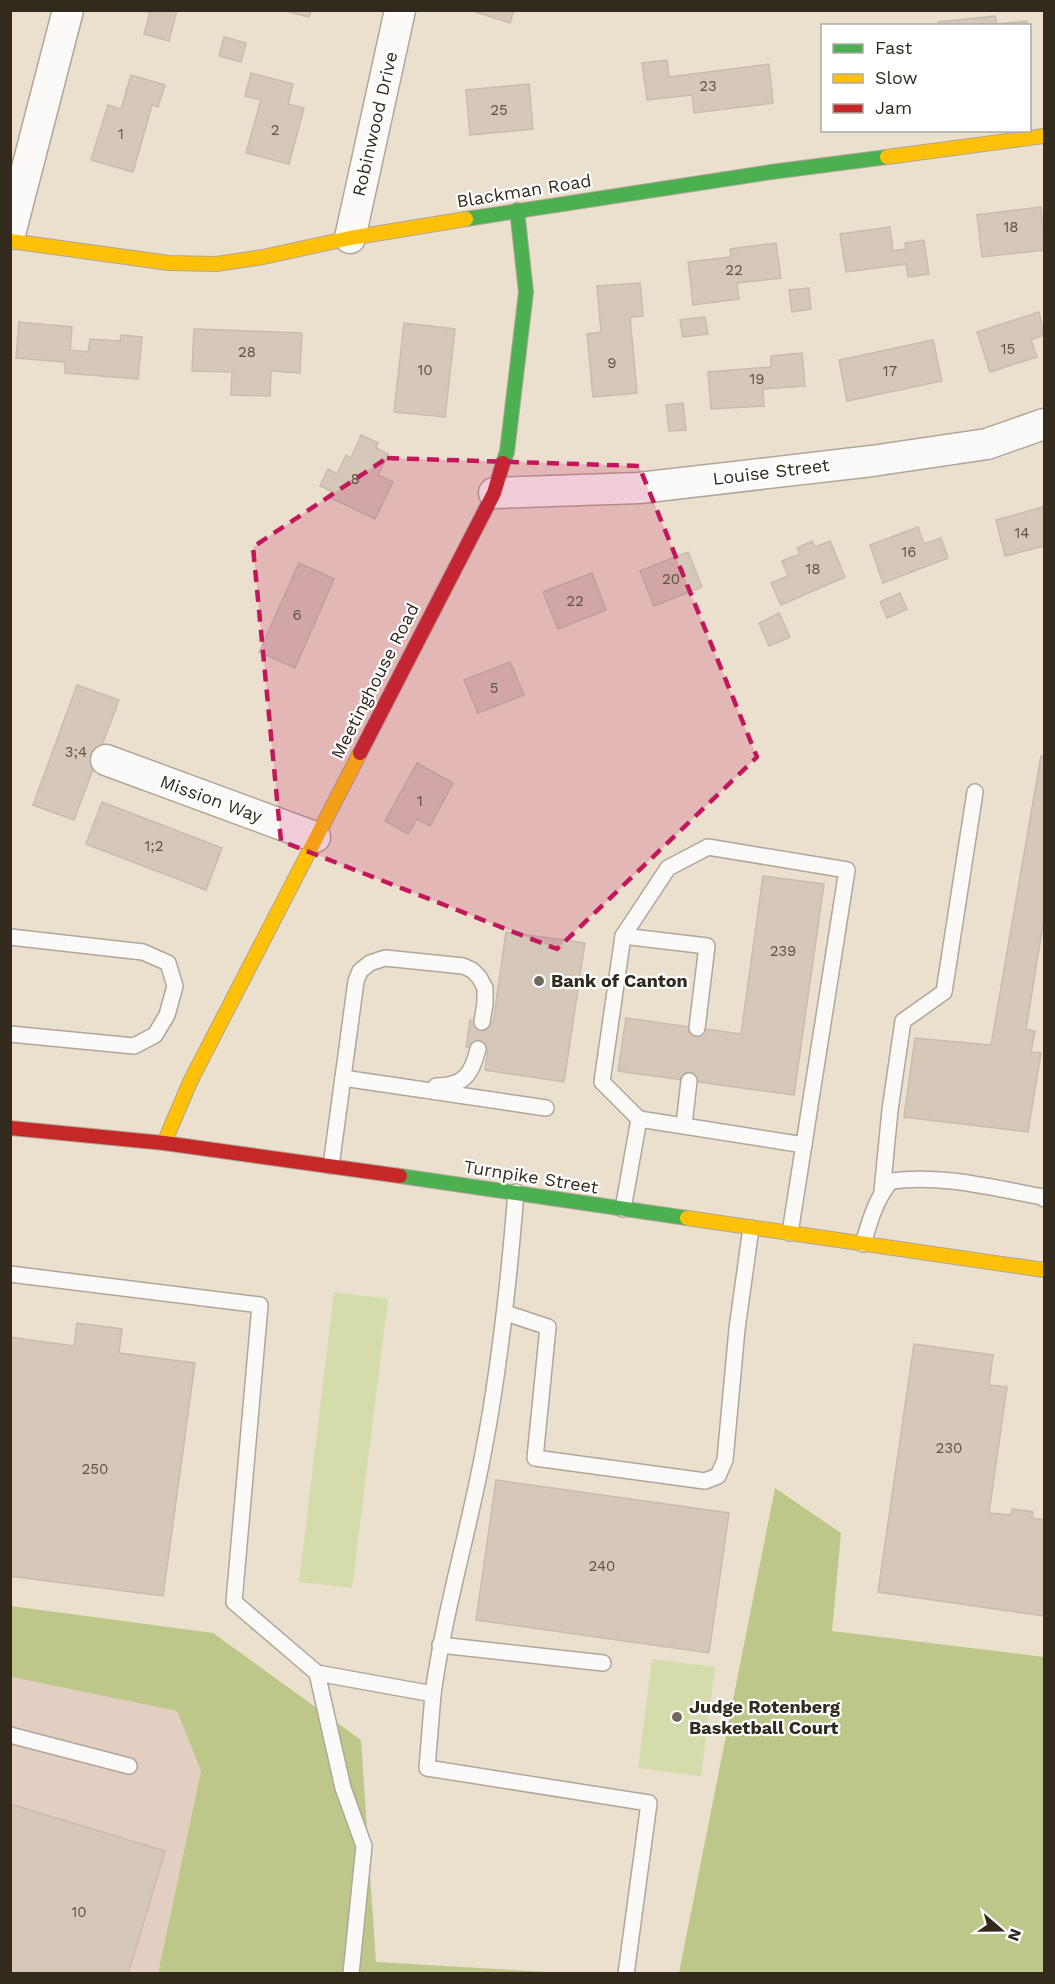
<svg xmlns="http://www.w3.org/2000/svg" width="1055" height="1984" viewBox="0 0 1055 1984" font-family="'Work Sans',sans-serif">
<rect width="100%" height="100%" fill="#ebdfce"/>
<path fill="#e2cfc2" d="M10,1677L177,1711L201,1771L158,1973H11Z"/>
<g fill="#d5dcac">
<path d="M334,1292L388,1299L352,1588L299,1582Z"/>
<path d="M652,1659L715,1667L701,1776L638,1768Z"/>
</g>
<g fill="#bec78a">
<path d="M775,1488L841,1533L832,1631L1044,1657V1973H679Z"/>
<path d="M11,1606L213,1633L361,1740L376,1962L564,1973H158L201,1771L177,1711L11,1677Z"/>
</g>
<g fill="#d6c8b9" stroke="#c7bcb0" stroke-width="1.5">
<path d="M141,10H177L169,41L144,34L150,13Z"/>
<path d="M282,10H311L309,17Z"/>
<path d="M470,10H514L510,23Z"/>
<path d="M995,16L997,24L1027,21L1028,26H938V22Z"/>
<path d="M224,37L246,43L241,62L219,56Z"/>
<path d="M667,60L669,77L769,64L773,103L694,113L692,95L647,100L642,63Z"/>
<path d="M251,73L293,84L288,104L304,108L289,164L246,153L261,100L245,96Z"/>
<path d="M131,75L165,85L158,107L152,105L133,172L91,160L108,105L121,109Z"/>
<path d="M529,84L533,129L470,135L466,90Z"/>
<path d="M1041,207L1044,250L982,257L977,215Z"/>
<path d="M890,227L893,251L906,249L905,243L924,240L929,274L908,277L906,264L846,272L840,234Z"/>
<path d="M776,243L781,278L737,283L739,299L693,305L688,262L731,257L730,249Z"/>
<path d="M640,283L643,316L630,317L637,393L593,397L587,334L601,332L597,286Z"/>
<path d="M809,288L811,309L792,312L789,290Z"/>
<path d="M1039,312L1044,335L1031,340L1037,357L990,372L977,332Z"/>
<path d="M705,317L708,334L683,337L680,320Z"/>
<path d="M19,322L72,327L70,350L88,352L90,339L120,341L121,335L142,337L138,379L65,373V362L16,358Z"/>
<path d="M404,323L455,329L445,417L394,412Z"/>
<path d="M194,329L302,333L300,373L271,371L270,396L231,395L232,372L192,371Z"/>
<path d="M933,340L942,381L847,401L839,360Z"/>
<path d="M802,353L805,386L763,389L764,406L711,409L708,372L771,367V356Z"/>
<path d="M683,403L686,430L669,431L666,405Z"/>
<path d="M361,435L378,443L376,448L388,454L378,475L393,482L375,519L329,497L331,491L320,486L328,469L337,474L346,455L351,458Z"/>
<path d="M1043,507L1044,513V546L1005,556L996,520Z"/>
<path d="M918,527L924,544L941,538L948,558L883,583L870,545Z"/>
<path d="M812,541L815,547L830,541L845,577L781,605L771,583L788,576L782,561L800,554L797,548Z"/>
<path d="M688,552L702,587L654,606L640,571Z"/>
<path d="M299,563L334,579L295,668L259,652Z"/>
<path d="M592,573L606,610L558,629L543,592Z"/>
<path d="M900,593L907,609L887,618L880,602Z"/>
<path d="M779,613L790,637L769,646L759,623Z"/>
<path d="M510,662L524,695L478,713L464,680Z"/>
<path d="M77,685L119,700L74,820L33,805Z"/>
<path d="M1041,756H1044V918L1026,1029L1035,1031L1031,1052L1041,1053L1028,1132L904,1117L915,1038L991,1045Z"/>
<path d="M417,763L453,783L430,826L417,819L408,834L385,821Z"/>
<path d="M102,802L222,848L206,890L86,844Z"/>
<path d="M763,876L824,884L794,1095L618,1071L626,1018L741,1034Z"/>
<path d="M506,932L585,943L564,1082L485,1070L488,1050L466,1047L470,1020L493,1023Z"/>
<path d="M77,1323L122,1329L119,1353L195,1363L163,1596L10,1576V1337L74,1346Z"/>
<path d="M914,1344L993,1355L989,1385L1007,1387L989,1513L1011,1515L1012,1509L1033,1512L1032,1518L1044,1520V1616L878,1592Z"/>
<path d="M496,1480L729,1513L709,1653L476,1620Z"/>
<path d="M10,1804L165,1851L128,1974H10Z"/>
</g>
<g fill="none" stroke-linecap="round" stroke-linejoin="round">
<g stroke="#b0a699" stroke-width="18">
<g id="lane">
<path d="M623,936L707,946L697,1028"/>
<path d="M10,937L143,952L168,963L175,986L167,1015L155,1035L134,1046L10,1034"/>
<path d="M343,1078L546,1108"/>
<path d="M436,1086C464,1086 472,1074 478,1049"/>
<path d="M639,1119L804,1145"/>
<path d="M684,1125L689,1081"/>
<path d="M331,1166L356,981L360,971L370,963L385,958L463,966L472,970L479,977L485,988V1003L482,1022"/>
<path d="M882,1192L890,1110L903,1021L944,992L975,792"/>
<path d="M623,1209L639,1119L602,1082L623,936L668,868L708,847L847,870L790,1233"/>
<path d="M863,1244C870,1221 875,1200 891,1181C941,1174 994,1188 1043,1197L1044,1199"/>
<path d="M10,1274L260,1305L234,1602L317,1673L433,1694C444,1613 468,1534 483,1454C500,1367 509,1280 516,1192"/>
<path d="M506,1313L548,1327L535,1458L705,1481L718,1476L725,1460L737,1329L751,1228"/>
<path d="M440,1645L603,1663"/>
<path d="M317,1673L343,1788L364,1846L351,1974"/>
<path d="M433,1694L427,1768L649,1803L626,1974"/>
<path d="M10,1735L129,1766"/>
</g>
</g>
<g stroke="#b0a699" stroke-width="33">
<g id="street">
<path d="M10,234L68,10"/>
<path d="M350,238L400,10"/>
<path d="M494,493L639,488L872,461L987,444L1044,424"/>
<path d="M106,760L315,837"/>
</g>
</g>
<g stroke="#b0a699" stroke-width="16">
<g id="fast">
<path d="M466,219L771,172L887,157"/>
<path d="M503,463L507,452L526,292L517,210"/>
<path d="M400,1176L687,1218"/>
</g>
</g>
<g stroke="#b0a699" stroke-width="16">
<g id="slow">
<path d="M887,157L1044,136"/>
<path d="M10,241L169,263L216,264L263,257L350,238L466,219"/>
<path d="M164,1143L191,1080L360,753"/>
<path d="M687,1218L1044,1270"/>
</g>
</g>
<g stroke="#b0a699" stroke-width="16">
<g id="jam">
<path d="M360,753L494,493L503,463"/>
<path d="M10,1128L164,1143L400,1176"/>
</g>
</g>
<use href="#lane" stroke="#fcfaf8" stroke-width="15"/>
<use href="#street" stroke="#fcfaf8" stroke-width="30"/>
<use href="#fast" stroke="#4caf50" stroke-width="14"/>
<use href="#slow" stroke="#ffc107" stroke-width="14"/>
<use href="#jam" stroke="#c62828" stroke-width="14"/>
</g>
<path fill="#c2185b" fill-opacity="0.2" stroke="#c2185b" stroke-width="4.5" stroke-dasharray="12 8" stroke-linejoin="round" d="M387,458L639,466L757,757L557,949L281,841L253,547Z"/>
<g fill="#73695b" stroke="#fff" stroke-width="2">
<circle cx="539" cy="981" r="6"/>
<circle cx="677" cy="1717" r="6"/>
</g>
<g text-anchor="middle" stroke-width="4.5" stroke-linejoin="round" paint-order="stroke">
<g font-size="15" fill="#5e5446">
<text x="708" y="91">23</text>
<text x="499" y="115">25</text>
<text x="275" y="135">2</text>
<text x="121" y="139">1</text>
<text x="1011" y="232">18</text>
<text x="734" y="275">22</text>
<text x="1008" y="354">15</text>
<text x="247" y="357">28</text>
<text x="612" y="368">9</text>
<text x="425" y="375">10</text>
<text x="890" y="376">17</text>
<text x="757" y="384">19</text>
<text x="355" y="484">8</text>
<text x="1022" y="538">14</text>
<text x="909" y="557">16</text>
<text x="813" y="574">18</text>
<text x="671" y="584">20</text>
<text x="575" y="606">22</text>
<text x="297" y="620">6</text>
<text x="494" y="693">5</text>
<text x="76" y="757">3;4</text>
<text x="420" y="806">1</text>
<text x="154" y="851">1;2</text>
<text x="783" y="956">239</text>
<text x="949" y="1453">230</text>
<text x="95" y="1474">250</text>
<text x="602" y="1571">240</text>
<text x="79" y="1917">10</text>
</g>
<g font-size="18" fill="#322a1d" stroke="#fff">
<text transform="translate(375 124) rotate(-77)" y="6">Robinwood Drive</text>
<text transform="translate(524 191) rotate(-9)" y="6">Blackman Road</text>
<text transform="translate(771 472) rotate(-7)" y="6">Louise Street</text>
<text transform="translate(375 681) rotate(-63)" y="6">Meetinghouse Road</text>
<text transform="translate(211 799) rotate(20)" y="6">Mission Way</text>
<text transform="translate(531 1177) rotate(9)" y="6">Turnpike Street</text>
</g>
<g font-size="18" font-weight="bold" fill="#322a1d" stroke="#fff" text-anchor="start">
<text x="551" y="987">Bank of Canton</text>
<text x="689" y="1713">Judge Rotenberg<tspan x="689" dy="21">Basketball Court</tspan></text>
</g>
</g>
<rect width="1055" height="1984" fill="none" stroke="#322a1d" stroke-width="24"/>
<rect x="821" y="24" width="210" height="108" fill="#ffffff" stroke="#adaaa5" stroke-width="1.5"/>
<rect x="833" y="44" width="30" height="9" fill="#4caf50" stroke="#adaaa5" stroke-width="1.5"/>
<text x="875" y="54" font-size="18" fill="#322a1d">Fast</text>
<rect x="833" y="74" width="30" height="9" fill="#ffc107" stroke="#adaaa5" stroke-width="1.5"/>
<text x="875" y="84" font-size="18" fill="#322a1d">Slow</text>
<rect x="833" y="104" width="30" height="9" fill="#c62828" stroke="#adaaa5" stroke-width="1.5"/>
<text x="875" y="114" font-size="18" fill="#322a1d">Jam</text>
<g transform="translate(1001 1930) rotate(110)" stroke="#ffffff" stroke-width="4.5" paint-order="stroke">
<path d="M0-4.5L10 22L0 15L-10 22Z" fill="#322a1d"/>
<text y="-9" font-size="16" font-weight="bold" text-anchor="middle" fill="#322a1d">N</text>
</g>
</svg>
